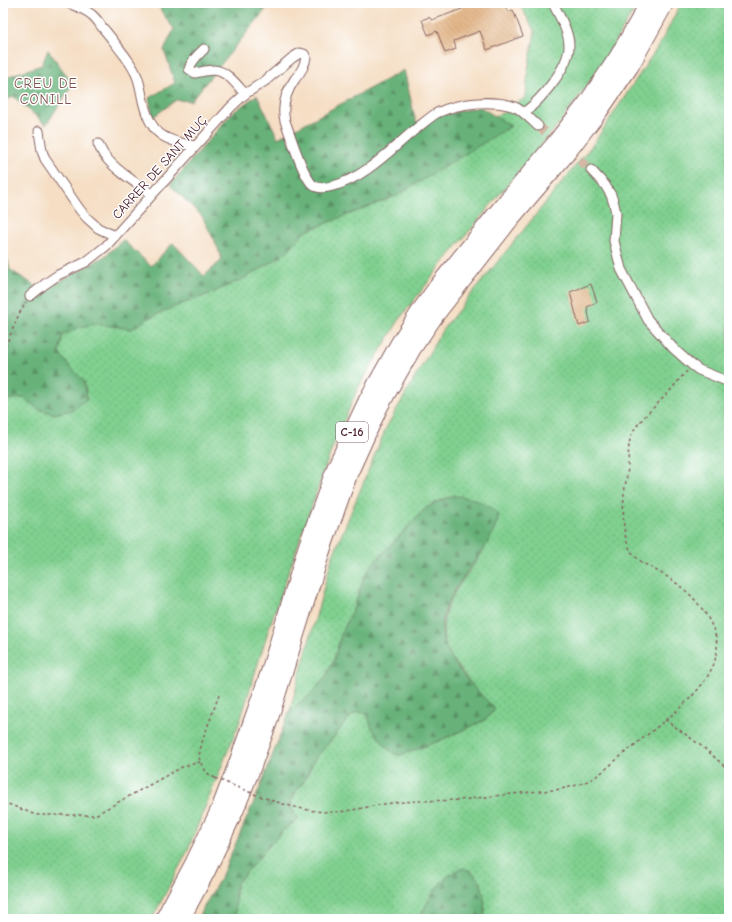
<svg xmlns="http://www.w3.org/2000/svg" width="732" height="922" viewBox="0 0 732 922" font-family="'Comic Neue',sans-serif">
<defs>
<pattern id="grass-dots" width="8" height="8" patternUnits="userSpaceOnUse"><rect width="8" height="8" fill="#80d090"/><path d="M2 2h.1M6 6h.1" fill="none" stroke="#70b27c" stroke-width="1.8" stroke-linecap="round"/></pattern>
<pattern id="forest-firs" width="22" height="20" patternUnits="userSpaceOnUse"><rect width="22" height="20" fill="#68b27a"/><path d="M5 1l3.5 6h-7zM16 11l3.5 6h-7z" fill="#589064"/></pattern>
<pattern id="building-back-hatch" width="6" height="6" patternUnits="userSpaceOnUse"><rect width="6" height="6" fill="#e3b688"/><path d="M-1 5l2 2M0 0l6 6M5-1l2 2" fill="none" stroke="#c49c76"/></pattern>
</defs>
<rect width="100%" height="100%" fill="#fff"/>
<filter id="ink" filterUnits="userSpaceOnUse"><feTurbulence type="fractalNoise" baseFrequency=".025" numOctaves="2"/><feDisplacementMap in="SourceGraphic" scale="8" xChannelSelector="R" yChannelSelector="G"/><feConvolveMatrix kernelMatrix="1 2 1 2 8 2 1 2 1" color-interpolation-filters="sRGB"/></filter>
<filter id="wash" filterUnits="userSpaceOnUse"><feTurbulence type="fractalNoise" baseFrequency=".012" numOctaves="4" result="noise"/><feDisplacementMap in="SourceGraphic" scale="16" xChannelSelector="R" yChannelSelector="G"/><feGaussianBlur stdDeviation="0.9" result="paint"/><feColorMatrix in="noise" values="0 0 0 0 0 0 0 0 0 0 0 0 0 0 0 0 0 1.4 0 .05"/><feComposite in="paint" operator="in"/></filter>
<g filter="url(#wash)">
<rect width="100%" height="100%" fill="#f5dec4"/>
<g fill="url(#grass-dots)" stroke="#65785e">
<path d="M519,3H637L634,10L600,67L559,124L518,172L443,263L401,317L359,386L331,451L270,625L240,721L186,854L152,919H3V392L52,337L82,320L133,317L511,126L494,116L503,113L526,97L528,70L535,32Z"/>
<path d="M681,3H729V919H484L485,909L481,883L470,870L438,886L419,919H235L236,884L283,830L299,819L294,813L291,807L292,800L295,793L303,783L315,758L334,737L342,726L352,715L358,712L366,713L370,719L372,726L389,750L401,755L441,740L485,720L494,710C481,695 468,681 457,665C453,660 449,655 447,650C433,613 460,584 480,556C486,546 491,536 496,526L454,496C443,499 433,503 424,510L370,567L354,607L341,635L334,660L325,678L309,696L290,710L332,558L386,428L443,329L594,143L661,42Z"/>
</g>
<g fill="url(#forest-firs)" stroke="#596852">
<path d="M158,3H271L191,101L176,100L153,117L149,98L175,83L164,50L174,29L161,11Z"/>
<path d="M48,50L73,84L46,125L13,96L3,103V78L42,65Z"/>
<path d="M404,70L416,123L441,115L480,107L511,126L396,196L304,232L294,244L282,256L247,277L212,293L179,305L147,319L132,329L96,324L80,327L63,335L59,353L70,367L84,381L87,399L72,410L55,414L38,409L24,398L3,400V200L5,198L4,242L10,270L39,288L60,282L105,256L123,240L151,266L173,243L204,276L222,260L217,246L202,216L170,185L231,114L257,95L278,138Z"/>
<path d="M454,496C470,496 488,503 499,515C494,535 483,552 470,568C457,586 442,607 442,629C442,658 476,689 495,709L485,720L441,740L401,755C399,755 397,755 395,754C390,752 375,733 372,728C370,723 369,718 366,713L358,712L352,715L342,726L334,737L315,758L303,783L295,793L292,800L291,807L294,813L299,818L283,830L236,884L235,919H197L221,877L259,790L290,710L309,696L325,678L334,660L341,635L354,607L364,577L370,567L424,510C433,503 443,499 454,496Z"/>
<path d="M463,868C486,875 485,900 484,919H419C430,898 439,876 463,868Z"/>
</g>
<g id="blocks">
<g fill="url(#building-back-hatch)">
<path d="M460,3H505L508,12L513,10L523,36L487,50L480,31L454,41L456,49L445,53L437,31L428,35L422,20L429,17L432,20L462,9Z"/>
<path d="M591,284L597,302L587,307L590,322L579,326L570,292Z"/>
</g>
</g>
</g>
<g filter="url(#ink)">
<use href="#blocks" fill-opacity="0" stroke="#866261" stroke-width="1"/>
<g fill="none" stroke-linecap="round" stroke-linejoin="round">
<path stroke="#d3b8a5" stroke-width="9" stroke-dasharray="9 4.5" stroke-linecap="butt" d="M538,126L591,170"/>
<g stroke="#866261" stroke-width="11">
<g id="street">
<path d="M68,3C76,6 85,9 92,15C96,18 99,23 102,27C110,36 117,46 125,56C129,62 133,67 136,74C140,82 141,92 143,101C151,135 163,140 195,146"/>
<path d="M204,49C198,55 191,61 189,69L195,73C201,72 208,70 214,70C227,71 237,85 245,94"/>
<path d="M524,113C540,100 569,68 569,46C569,31 559,16 553,3"/>
<path d="M39,131L42,151L45,159L80,210L87,218L98,228L115,236"/>
<path d="M98,144C100,148 102,152 104,155C115,170 136,183 152,194"/>
<path d="M591,170L605,185L611,195L614,204L616,213L614,241L621,269L648,320L674,349L692,365L699,370L729,382"/>
<path d="M30,296L45,284L58,275L86,262L106,246L231,107L245,94L265,81L292,58L300,53L304,54L306,57C305,66 301,72 295,79C286,92 281,105 285,121C290,134 303,177 313,185C318,189 326,188 333,186C365,178 392,148 417,128C424,123 430,117 437,113C449,107 464,104 478,103C489,102 507,103 517,108C525,113 531,120 538,126"/>
</g>
</g>
<g stroke="#866261" stroke-width="19">
<g id="highway">
<path d="M164,919L194,863L220,809L238,762L270,671L307,547L336,467L367,401L399,344L423,307L438,286L501,208L553,146L587,103L618,57L649,3"/>
<path d="M181,919L207,870L235,810L252,767L268,723L321,552L349,473L379,407L412,349L436,314L511,218L565,155L599,111L630,66L665,3"/>
</g>
</g>
<g stroke="#866261" stroke-width="1.5" stroke-dasharray="3 3" stroke-linecap="butt">
<path d="M3,352L19,314L26,302"/>
<path d="M665,720C687,735 710,751 729,771"/>
<path d="M215,778L207,773L200,762L199,756L202,742L219,695"/>
<path d="M254,794C284,805 314,815 346,811C365,808 384,803 403,802C422,800 440,801 458,800C490,797 523,792 555,790C567,788 579,785 590,780C596,777 602,772 607,768C617,759 627,751 637,743C666,719 729,678 715,634C708,612 691,593 672,580C661,572 647,567 637,558C621,545 623,513 624,494C625,485 627,477 628,467C629,455 627,443 633,432C641,418 654,408 665,396C673,388 679,379 687,371"/>
<path d="M3,802L36,815H95L182,767L200,762"/>
</g>
<use href="#street" stroke="#fff" stroke-width="9"/>
<use href="#highway" stroke="#fff" stroke-width="17"/>
<path stroke="#866261" stroke-width="1.5" stroke-dasharray="3 3" stroke-linecap="butt" d="M215,778L254,794"/>
</g>
</g>
<g text-anchor="middle" stroke-width="3" stroke-linejoin="round" paint-order="stroke">
<rect fill="#fff" stroke="#80626b" stroke-width="1" x="336" y="422" width="32" height="20" rx="3"/>
<g font-size="12" font-weight="bold" fill="#4a1f2b">
<text x="352" y="436">C-16</text>
</g>
<g font-size="13" fill="#4a1f2b" stroke="#fff">
<text transform="translate(159 167) rotate(-48)" y="5">CARRER DE SANT MUÇ</text>
</g>
<g font-size="14" letter-spacing="1" fill="#80544c" stroke="#fff">
<text x="46" y="88">CREU DE<tspan x="46" dy="16">CONILL</tspan></text>
</g>
</g>
<rect width="732" height="922" fill="none" stroke="#fff" stroke-width="16"/>
</svg>
